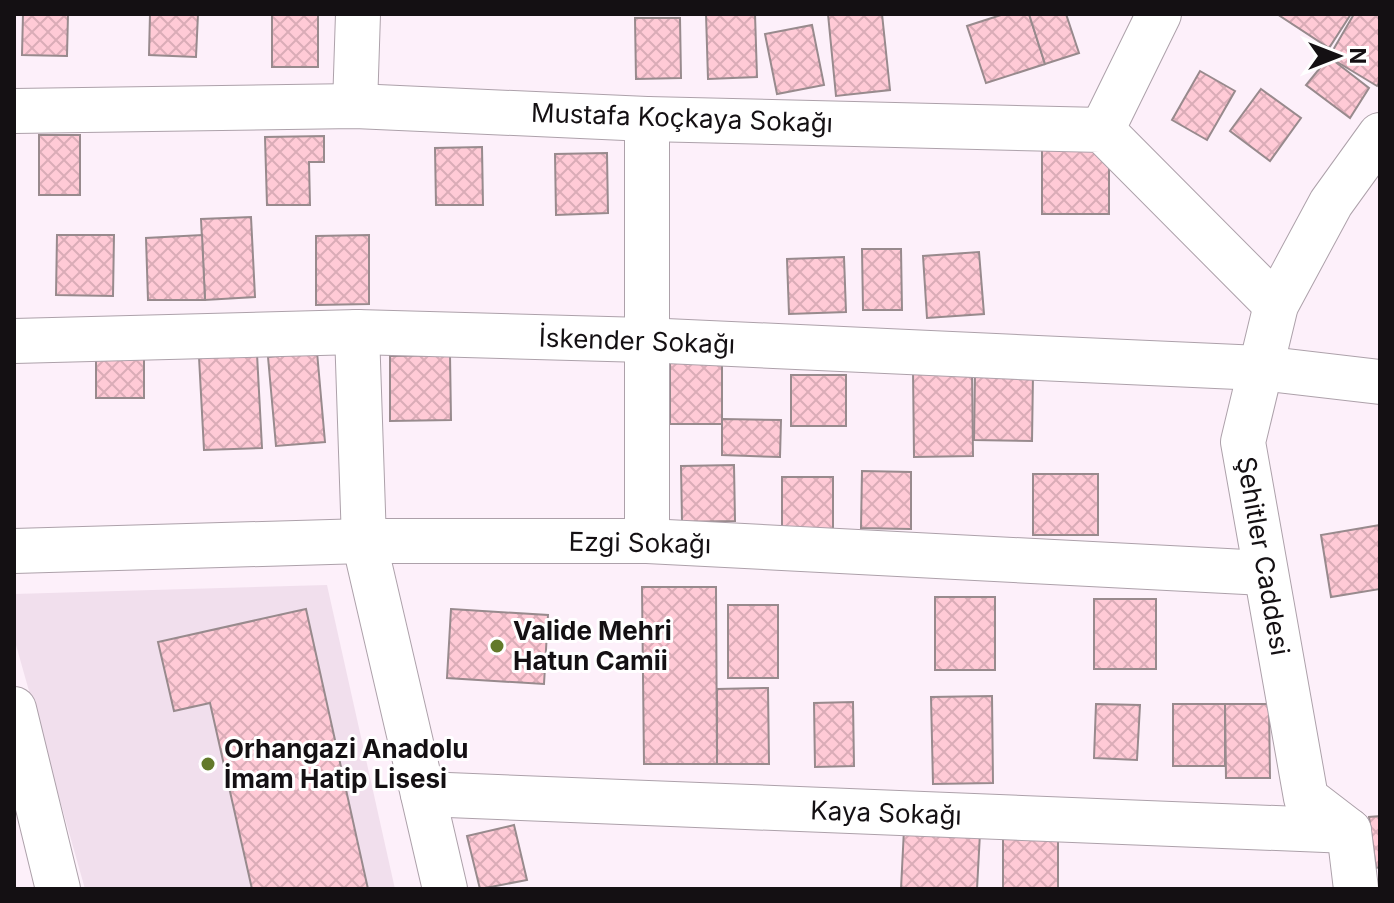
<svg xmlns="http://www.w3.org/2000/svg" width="1394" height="903" viewBox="0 0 1394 903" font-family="Inter,sans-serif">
<defs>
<pattern id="building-cross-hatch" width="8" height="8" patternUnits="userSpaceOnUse" patternTransform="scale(2)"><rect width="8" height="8" fill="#ffcad6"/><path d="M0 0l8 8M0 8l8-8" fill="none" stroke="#daacb7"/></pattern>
</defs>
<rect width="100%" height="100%" fill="#fdf0fa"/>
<path fill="#f1dfed" d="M327,585L395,889H85L14,638V594Z"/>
<g fill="url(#building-cross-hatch)" stroke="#988a8d" stroke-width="2">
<path d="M23,14H68L67,56L22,55Z"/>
<path d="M150,14H198L196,57L149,55Z"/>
<rect x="272" y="14" width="46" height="53"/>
<path d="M706,14H755L757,77L708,79Z"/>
<path d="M828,14H882L890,90L836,96Z"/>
<path d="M1004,14H1029L1045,64L986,83L967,26Z"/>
<path d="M1029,14H1066L1079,53L1045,64Z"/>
<path d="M1277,14H1351L1329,48Z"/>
<path d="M1354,14H1380V81L1377,86L1329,57Z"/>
<path d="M635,18H680L681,78L636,79Z"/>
<path d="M812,25L824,85L777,94L765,34Z"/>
<path d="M1329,57L1369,88L1350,118L1306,85Z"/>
<path d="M1200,71L1235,91L1207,140L1172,120Z"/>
<path d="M1261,89L1301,118L1270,161L1230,131Z"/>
<rect x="39" y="135" width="41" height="60"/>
<path d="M324,136V162H309L310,205H267L265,137Z"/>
<rect x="1042" y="146" width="67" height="68"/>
<path d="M482,147L483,205H436L435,148Z"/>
<path d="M607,153L608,213L556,215L555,154Z"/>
<path d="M251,217L255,297L205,300L201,219Z"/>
<path d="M57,235H114L113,296L56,295Z"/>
<path d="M202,235L205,300H148L146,238Z"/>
<path d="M369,235V304L316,305V236Z"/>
<path d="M862,249H901L902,310H863Z"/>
<path d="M979,252L984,314L927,318L923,256Z"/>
<path d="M844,257L846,312L789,314L787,259Z"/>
<path d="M144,348V398H96V349Z"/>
<path d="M317,352L325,442L276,446L268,357Z"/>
<path d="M257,354L262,448L204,450L199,357Z"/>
<path d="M450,355L451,420L390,421V356Z"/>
<rect x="670" y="359" width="52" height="65"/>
<path d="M972,369L973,456L914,457L913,370Z"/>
<path d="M975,373L1033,374L1032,441L974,440Z"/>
<rect x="791" y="375" width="55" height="51"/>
<path d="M722,419L781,420L780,457L722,455Z"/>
<path d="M734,465L735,521L682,522L681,466Z"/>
<path d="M862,471L911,472V529L861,528Z"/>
<rect x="1033" y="474" width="65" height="61"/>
<rect x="782" y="477" width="51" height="52"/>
<path d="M1380,525V589L1331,597L1321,535Z"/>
<path d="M642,587H716L717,764H644Z"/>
<rect x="935" y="597" width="60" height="73"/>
<rect x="1094" y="599" width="62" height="70"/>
<rect x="728" y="605" width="50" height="73"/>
<path d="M306,609L368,889H252L210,703L174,711L158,642Z"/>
<path d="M451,609L548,615L544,684L447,678Z"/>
<path d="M768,688L769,764H717V689Z"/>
<path d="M992,696L993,783L933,784L931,697Z"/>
<path d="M853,702L854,766L815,767L814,703Z"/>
<path d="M1096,704L1140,705L1137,760L1094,758Z"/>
<rect x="1173" y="704" width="52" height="62"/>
<path d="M1225,704H1269L1270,778H1226Z"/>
<path d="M1380,816V867L1376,868L1369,817Z"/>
<path d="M514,825L527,880L480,889L467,836Z"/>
<path d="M904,829L980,833L977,889H901Z"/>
<rect x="1003" y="831" width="55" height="58"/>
</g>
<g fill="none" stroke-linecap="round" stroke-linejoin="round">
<g stroke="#ada1aa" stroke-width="46">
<g id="minor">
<path d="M355,106L358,14"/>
<path d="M14,111L355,106L647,119L1102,130L1276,305"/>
<path d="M647,119V541"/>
<path d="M1102,130L1159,14"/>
<path d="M357,332L364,541L445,889"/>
<path d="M14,341L357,332L644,340L1260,368L1380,382"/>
<path d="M14,551L364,541H647L1265,573"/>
<path d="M14,709L58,889"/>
<path d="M423,794L1349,831"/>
<path d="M1356,889L1349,831L1306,798L1243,442L1276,305L1331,203L1380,135"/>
</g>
</g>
<use href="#minor" stroke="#fff" stroke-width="44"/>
</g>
<g fill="#63792a" stroke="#fff" stroke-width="3">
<circle cx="497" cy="646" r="8"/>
<circle cx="208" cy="764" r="8"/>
</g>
<g text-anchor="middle" stroke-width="6" stroke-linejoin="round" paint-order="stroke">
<g font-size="26" fill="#141013" stroke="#fff">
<text transform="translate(682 118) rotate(2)" y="9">Mustafa Koçkaya Sokağı</text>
<text transform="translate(637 341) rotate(2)" y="9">İskender Sokağı</text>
<text transform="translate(640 543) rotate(1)" y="9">Ezgi Sokağı</text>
<text transform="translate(1263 556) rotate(80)" y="9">Şehitler Caddesi</text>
<text transform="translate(886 813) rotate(2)" y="9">Kaya Sokağı</text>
</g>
<g font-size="26" font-weight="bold" fill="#141013" stroke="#fff" text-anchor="start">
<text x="513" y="640">Valide Mehri<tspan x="513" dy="30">Hatun Camii</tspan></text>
<text x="224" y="758">Orhangazi Anadolu<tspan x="224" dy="30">İmam Hatip Lisesi</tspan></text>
</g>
</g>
<rect width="1394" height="903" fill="none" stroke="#141013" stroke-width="32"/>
<g transform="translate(1338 56) rotate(90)" stroke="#ffffff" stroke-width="6" paint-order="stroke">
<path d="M0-6L14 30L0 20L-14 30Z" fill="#141013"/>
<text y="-12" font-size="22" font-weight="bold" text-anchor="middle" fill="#141013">N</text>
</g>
</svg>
